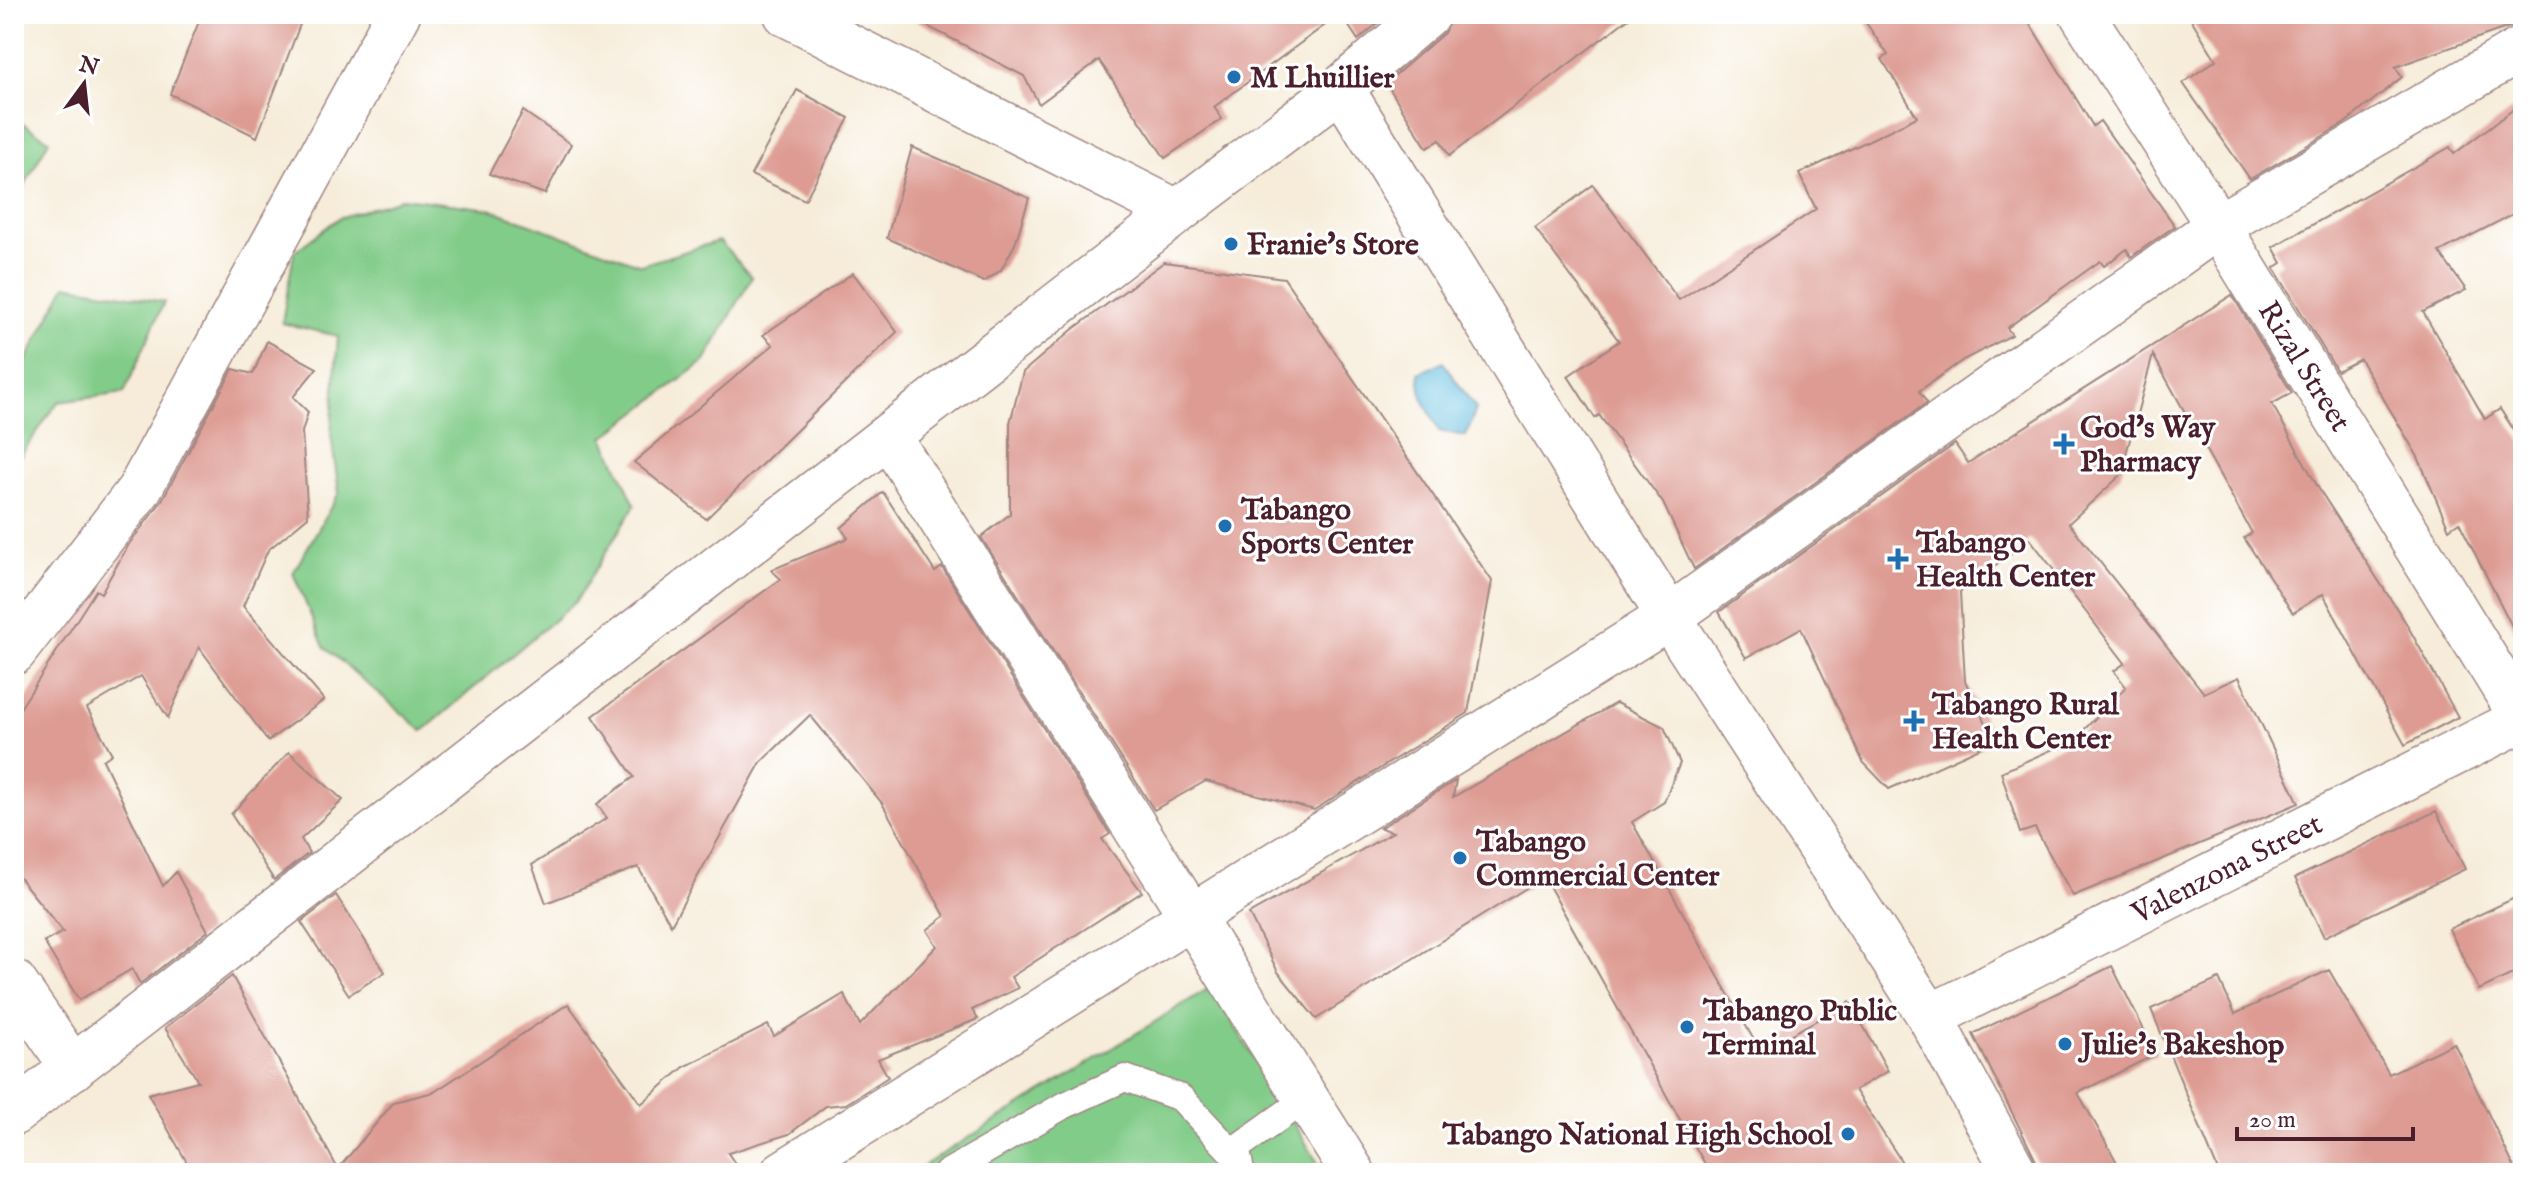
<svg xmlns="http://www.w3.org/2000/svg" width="2537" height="1187" viewBox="0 0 2537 1187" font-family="'IM FELL English',serif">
<rect width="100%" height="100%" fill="#fff"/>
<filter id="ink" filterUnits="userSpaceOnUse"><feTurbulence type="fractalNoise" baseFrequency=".0125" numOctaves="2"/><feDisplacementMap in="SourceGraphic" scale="16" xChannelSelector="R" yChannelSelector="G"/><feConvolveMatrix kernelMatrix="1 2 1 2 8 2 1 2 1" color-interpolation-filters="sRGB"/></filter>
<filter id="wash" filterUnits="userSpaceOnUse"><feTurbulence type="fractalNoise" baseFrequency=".006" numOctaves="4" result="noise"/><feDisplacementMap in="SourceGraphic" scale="32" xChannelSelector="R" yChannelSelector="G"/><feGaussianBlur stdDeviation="1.8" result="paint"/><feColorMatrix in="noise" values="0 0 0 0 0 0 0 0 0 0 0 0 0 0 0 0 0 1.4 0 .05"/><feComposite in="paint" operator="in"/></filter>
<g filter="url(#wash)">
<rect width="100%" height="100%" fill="#f6ecd9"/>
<g fill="#82cc89" stroke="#66765a" stroke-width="2">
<path d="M14,118L49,140L14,205Z"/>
<path d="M403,198L490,209L641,265L719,241L752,277L705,361L604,437L635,505L576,601L423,731L324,647L293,573L339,493L331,435L338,336L282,323L294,252L339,218Z"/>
<path d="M66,285L164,302L124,393L58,402L14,465V384Z"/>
<path d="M1211,987L1324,1173H912Z"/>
</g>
<path fill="#61bedf" stroke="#566e85" stroke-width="2" d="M1443,362L1476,409L1466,436L1439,431L1422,397L1419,373Z"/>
<g id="blocks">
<g fill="#dd9b93">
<path d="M202,14H304L257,137L170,94Z"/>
<path d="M904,14H1340L1214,107L1222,119L1165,158L1099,60L1039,104L1024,76Z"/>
<path d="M1341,14H1389L1358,40Z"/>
<path d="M1452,14H1634L1449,156L1440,140L1427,148L1386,83L1444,33Z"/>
<path d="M1860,14H2024L2093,126L2100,121L2175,226L2131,257L2127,249L2104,266L2100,261L2007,328L2012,335L1963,360L1919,391L1927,403L1694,569L1663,503L1599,415L1595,418L1568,376L1619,341L1535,228L1593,185L1679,300L1816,209L1799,174L1917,117L1882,59L1888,55Z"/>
<path d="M2188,14H2523V22L2395,67L2402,77L2345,123L2250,179L2183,83L2216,60Z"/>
<path d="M797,90L849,118L805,200L751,175Z"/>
<path d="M2523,102V209L2439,252L2466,290L2423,312L2485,419L2500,409L2523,444V648L2459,522L2449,529L2418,457L2360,359L2337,371L2274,268L2282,263L2273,247L2450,147L2454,154Z"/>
<path d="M523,111L571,144L545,194L489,174Z"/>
<path d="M912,147L1029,198L1015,244L1001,270L984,282L887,238Z"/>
<path d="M1164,262L1284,278L1492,581L1468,713L1314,810L1206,781L1154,810L981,537L1010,514V423L1023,372L1072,330Z"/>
<path d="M853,273L897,332L706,519L634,462L773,345L763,335Z"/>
<path d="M2232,295L2292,393L2272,404L2319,489L2406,623L2458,717L2405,745L2323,594L2293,613L2244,538L2252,533L2153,355L2120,476L2069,523L2204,693L2239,677L2299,803L2073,896L2035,828L2020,833L2001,772L2074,740L2126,687L2114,671L2125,663L2030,539L1960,592L1965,681L1995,741L1889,789L1863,762L1801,628L1746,658L1719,612L1955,444L1968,463Z"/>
<path d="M267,341L317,368L293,397L308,412L302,432L308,517L268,550L243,606L324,700L268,741L199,647L168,718L141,676L87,708L112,754L103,760L163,886L176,872L208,931L140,984L132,969L79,1000L44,942L63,932L14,871V718L96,590L101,593L129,544L161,502L233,369L253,374Z"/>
<path d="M883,492L935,572L942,567L1110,834L1102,839L1142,892L1011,977L1018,988L972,1010L978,1019L878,1059L888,1077L846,1104L826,1106L789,1134L728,1153L741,1173H193L148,1094L198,1081L165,1028L232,976L338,1169L394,1102L434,1092L568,1004L641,1104L684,1067L768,1025L774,1036L844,994L860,1025L937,946L927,930L945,916L882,803L810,715L761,762L671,925L638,867L546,903L532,865L607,818L597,804L634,777L593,716L781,579L771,570L848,538L841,528Z"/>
<path d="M1616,703L1664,727L1680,763L1664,802L1632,822L1760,1051L1850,1002L1888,1071L1855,1090L1909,1173H1710L1544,877L1316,1019L1278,972L1249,914L1393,832L1380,828L1456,780L1453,797Z"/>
<path d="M289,752L343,800L301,839L309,853L274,880L231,814Z"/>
<path d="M2436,811L2465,869L2324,937L2295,878Z"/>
<path d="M2523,894V969L2479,990L2449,929Z"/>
<path d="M336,895L385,972L349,995L301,922Z"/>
<path d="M2112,966L2156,1054L2078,1093L2123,1173H2042L1973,1034Z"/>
<path d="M2329,970L2389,1074L2454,1043L2517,1173H2219L2151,1009L2219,979L2235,1014Z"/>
</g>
</g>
</g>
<g filter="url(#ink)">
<use href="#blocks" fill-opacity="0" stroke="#a08682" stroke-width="2"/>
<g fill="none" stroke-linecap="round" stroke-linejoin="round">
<g stroke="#a08682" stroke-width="29">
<g id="lane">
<path d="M1231,1152L1307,1098"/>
<path d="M947,1173L1061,1107L1125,1078L1181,1098L1239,1160L1241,1173"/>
</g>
</g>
<g stroke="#a08682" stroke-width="47">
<g id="street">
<path d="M889,437L1353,1173"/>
<path d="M14,652L139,490L398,14"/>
<path d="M14,982L73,1068"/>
<path d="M1930,1017L2015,1173"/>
<path d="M14,1113L1177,212"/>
<path d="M783,1173L1669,617L2218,226L2523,48"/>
</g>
</g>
<g stroke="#a08682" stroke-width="47">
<g id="secondary">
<path d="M786,14L1177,212L1341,88L1428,14"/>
<path id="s1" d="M1341,88L1669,617L1930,1017L2523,719L2218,226L2082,14"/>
</g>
</g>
<g stroke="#a08682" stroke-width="47">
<path id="primary" d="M2523,719V720"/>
</g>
<use href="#lane" stroke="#fff" stroke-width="26"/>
<use href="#street" stroke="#fff" stroke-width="44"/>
<use href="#secondary" stroke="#fff" stroke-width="44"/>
<use href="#primary" stroke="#fff" stroke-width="44"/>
</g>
</g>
<g fill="#1f6fb2" stroke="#fff" stroke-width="3">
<circle cx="1234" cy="77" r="8"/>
<circle cx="1231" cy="244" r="8"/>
<path d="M2060 432h8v8h8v8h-8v8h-8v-8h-8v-8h8z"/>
<circle cx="1225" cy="526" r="8"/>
<path d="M1894 547h8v8h8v8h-8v8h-8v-8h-8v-8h8z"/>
<path d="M1910 709h8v8h8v8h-8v8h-8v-8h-8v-8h8z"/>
<circle cx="1460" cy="858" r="8"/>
<circle cx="1687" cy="1027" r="8"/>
<circle cx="2065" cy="1044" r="8"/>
<circle cx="1848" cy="1134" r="8"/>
</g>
<g text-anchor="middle" stroke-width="6" stroke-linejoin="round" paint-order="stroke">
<g font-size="30" font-weight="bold" fill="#4a1f2b" stroke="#fff" text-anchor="start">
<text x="1250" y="87">M Lhuillier</text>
<text x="1247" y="254">Franie's Store</text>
<text x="2080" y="437">God's Way<tspan x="2080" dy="34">Pharmacy</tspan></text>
<text x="1241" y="519">Tabango<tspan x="1241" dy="34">Sports Center</tspan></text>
<text x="1916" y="552">Tabango<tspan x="1916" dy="34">Health Center</tspan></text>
<text x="1932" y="714">Tabango Rural<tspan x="1932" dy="34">Health Center</tspan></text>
<text x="1476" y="851">Tabango<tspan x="1476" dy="34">Commercial Center</tspan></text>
<text x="1703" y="1020">Tabango Public<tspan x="1703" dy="34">Terminal</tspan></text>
<text x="2081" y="1054">Julie's Bakeshop</text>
<text x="1832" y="1144" text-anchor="end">Tabango National High School</text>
</g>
<g font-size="30" fill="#4a1f2b" stroke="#fff">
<text transform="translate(2305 366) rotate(58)" y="10">Rizal Street</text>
<text dy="10" stroke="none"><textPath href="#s1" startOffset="1432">Valenzona Street</textPath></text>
</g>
</g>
<rect width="2537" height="1187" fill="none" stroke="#fff" stroke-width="48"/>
<g transform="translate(84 84) rotate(15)" stroke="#ffffff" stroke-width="6" paint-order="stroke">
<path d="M0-6L14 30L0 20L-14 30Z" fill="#4a1f2b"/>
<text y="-12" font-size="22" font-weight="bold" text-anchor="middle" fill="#4a1f2b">N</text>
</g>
<path d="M2237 1127v12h176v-12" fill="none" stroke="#4a1f2b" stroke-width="4"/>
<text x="2249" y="1127" font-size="24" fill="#4a1f2b" stroke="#ffffff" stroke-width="6" paint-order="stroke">20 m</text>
</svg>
